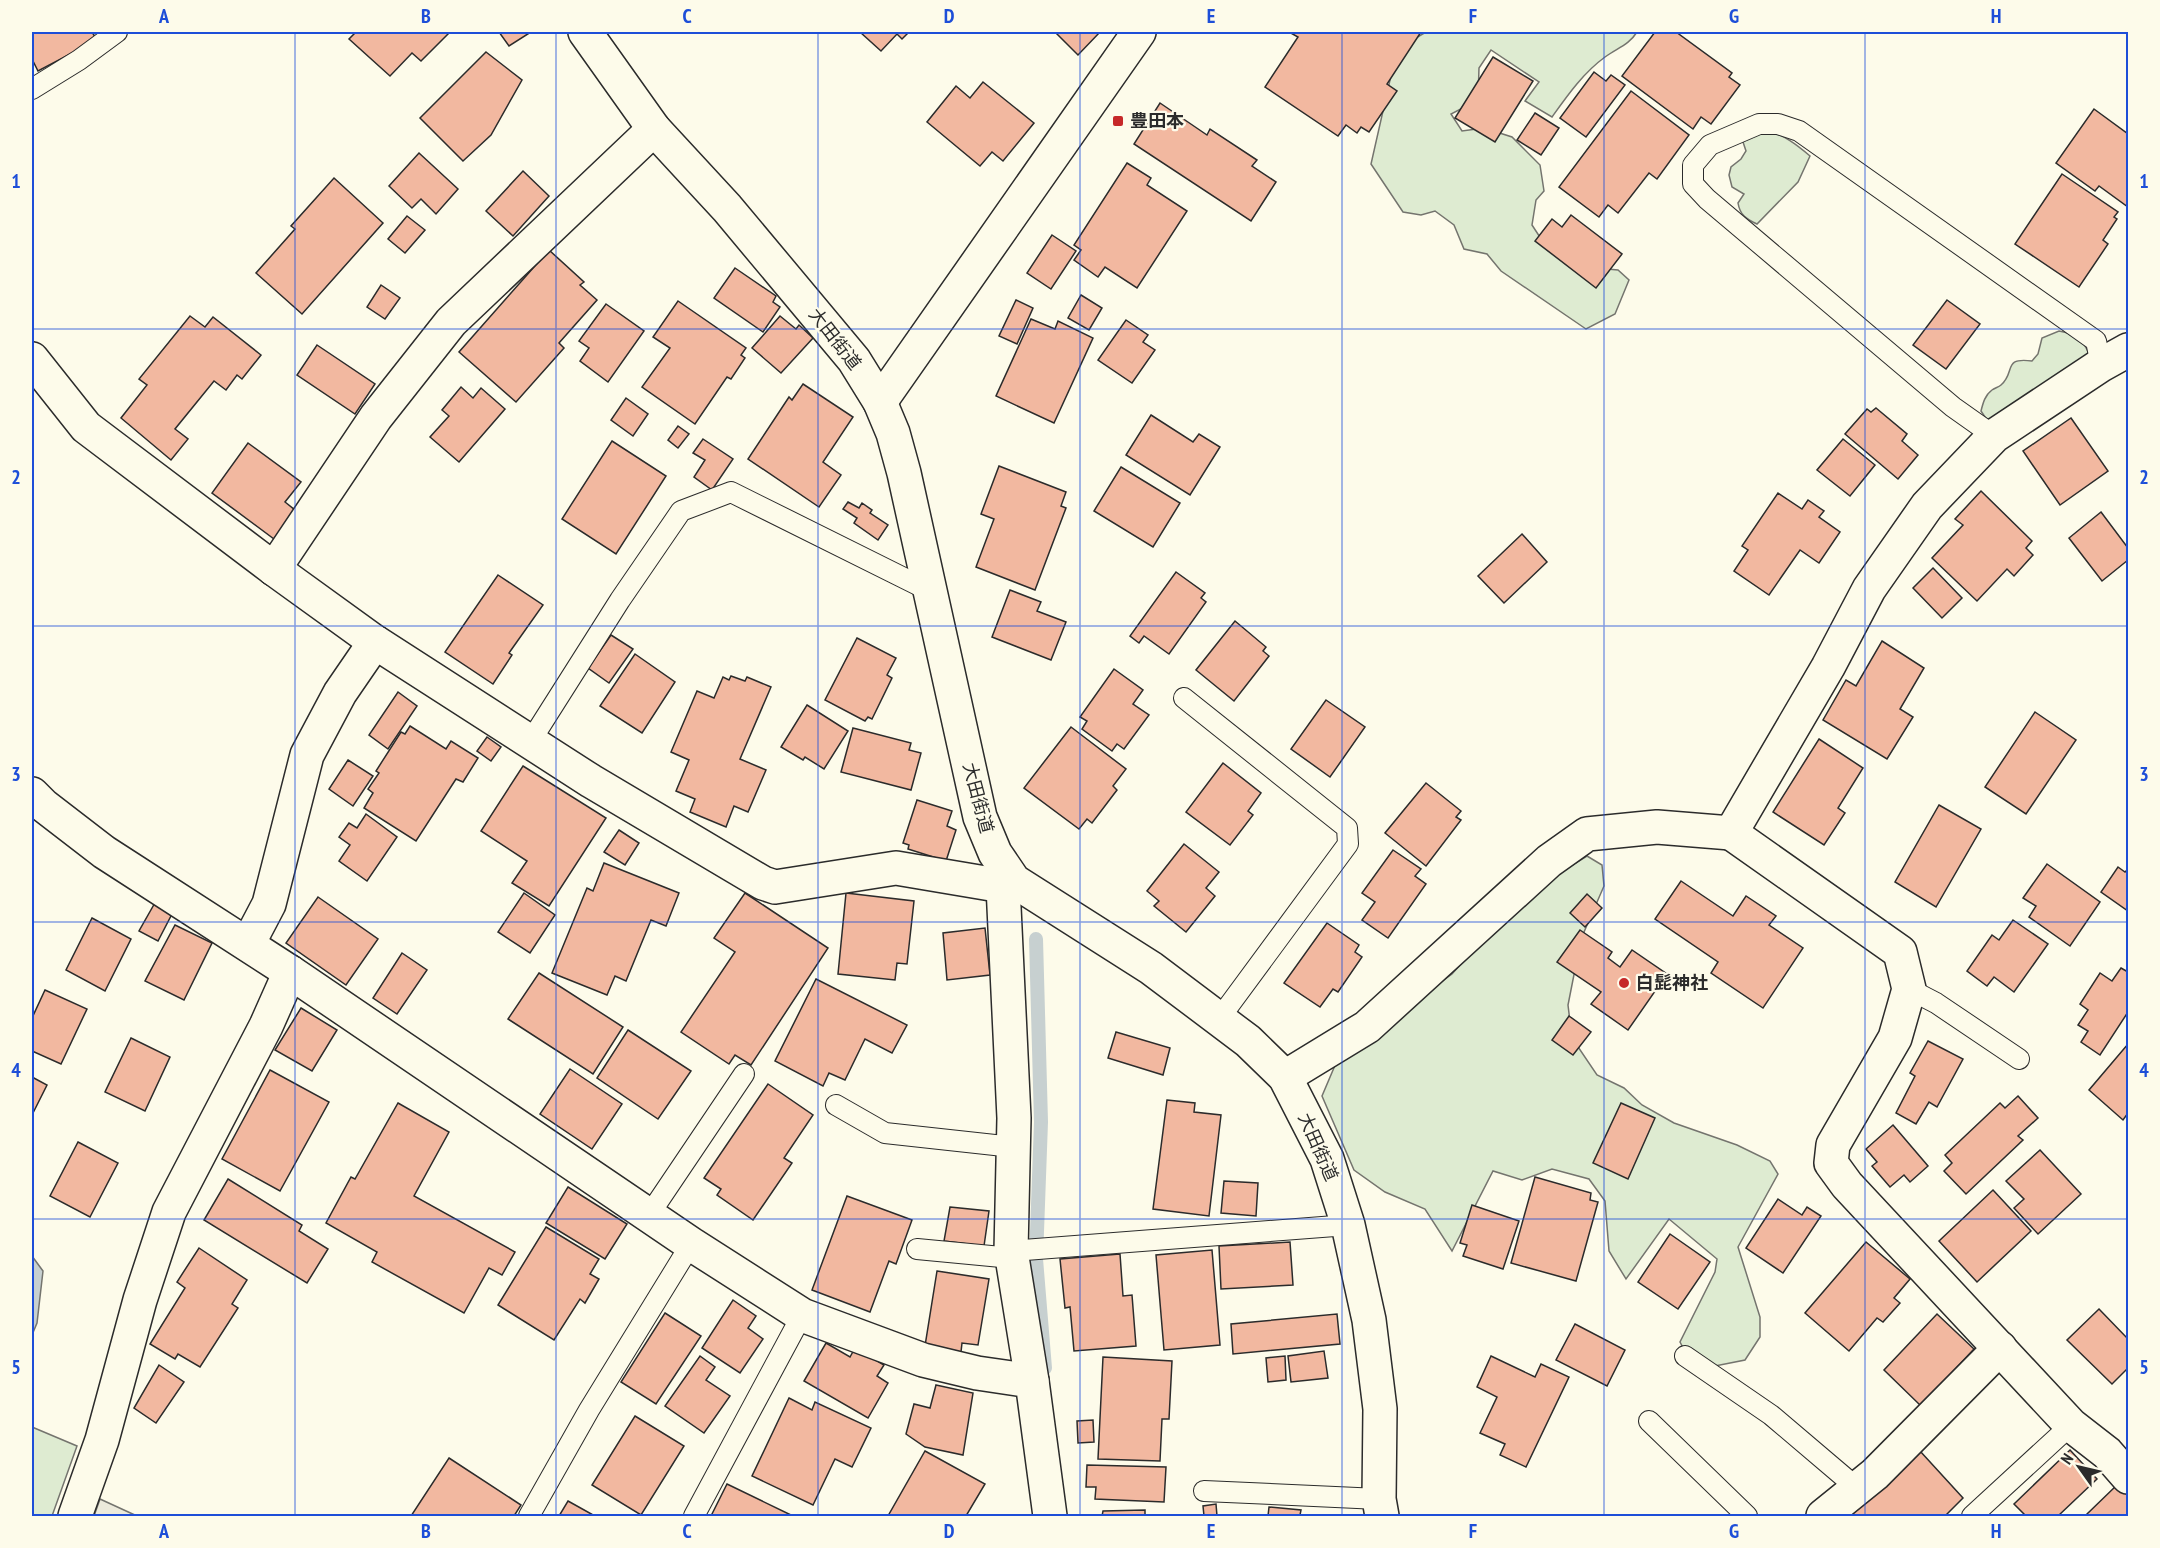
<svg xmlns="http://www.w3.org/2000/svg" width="2160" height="1548" viewBox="0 0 2160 1548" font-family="'PT Sans Narrow','Noto Sans JP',sans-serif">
<rect width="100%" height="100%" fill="#fdfbea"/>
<g fill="#deebd1" stroke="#74746e" stroke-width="1.5">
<path d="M1426,32H1637C1629,45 1617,48 1605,57C1583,73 1567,96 1552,117L1525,101L1539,82L1491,50L1479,68L1478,100L1451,114L1462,131L1484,128L1512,137L1540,165L1544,191L1536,200L1532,225L1547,248L1585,267L1618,270L1629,280L1615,314L1586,329L1501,271L1487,254L1464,249L1454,225L1435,211L1421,215L1403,212L1371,164L1397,49Z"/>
<path d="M1766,130C1784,135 1796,144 1810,156L1798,182L1757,224C1746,219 1740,215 1738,203L1744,194L1732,187L1729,175L1731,167L1741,159L1746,151L1743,142L1750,134Z"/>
<path d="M2059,331C2075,334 2083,339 2089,354L1989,423L1981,411C1983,403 1985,395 1992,390C1995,388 1999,387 2001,385C2016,372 2002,357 2032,361L2038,354L2042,338Z"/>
<path d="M1587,856L1602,865L1604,886L1581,939L1568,1005L1572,1038L1597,1075L1624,1088L1642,1105L1674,1123L1737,1145L1770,1161L1778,1174L1738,1247L1760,1317V1337L1745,1360L1695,1370L1680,1342L1715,1272L1717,1259L1669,1219L1626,1279L1609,1251L1605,1201L1589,1179L1552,1169L1522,1180L1493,1171L1452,1251L1425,1209L1385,1192L1354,1170L1322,1096L1339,1056L1452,974L1497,924L1546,881Z"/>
<path d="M32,1427L77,1446L52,1516H32Z"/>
</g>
<path fill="#eceadb" stroke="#74746e" stroke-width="1.5" d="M100,1499L137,1516H94Z"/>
<path fill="#c7d0d0" stroke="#74746e" stroke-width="1.5" d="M32,1256L43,1271L37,1323L32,1335Z"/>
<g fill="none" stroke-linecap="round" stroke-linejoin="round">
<path stroke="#c7d0d0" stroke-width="14" d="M1036,939L1041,1122L1036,1259L1045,1368"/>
</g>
<g fill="#f2b8a0" stroke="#2b2b2b" stroke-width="1.5">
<path d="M32,32H92L97,40L38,71L32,59Z"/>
<path d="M356,32H450L421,61L412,53L390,76L349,39Z"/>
<path d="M499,32H531L509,46Z"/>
<path d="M860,32H909L902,39L897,34L881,51Z"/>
<path d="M1055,32H1100L1078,55Z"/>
<path d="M1289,32H1421L1387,84L1397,91L1369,132L1361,127L1357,133L1346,125L1338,136L1265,87L1298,37Z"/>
<path d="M1655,32H1676L1732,73L1729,77L1740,85L1711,124L1701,117L1693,129L1622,76Z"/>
<path d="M486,52L522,80L491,135L463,161L420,118Z"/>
<path d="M1493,57L1533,81L1495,142L1455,118Z"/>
<path d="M1594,72L1606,81L1611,75L1625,85L1586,137L1560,118Z"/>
<path d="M983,82L1034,123L1003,161L992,152L980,166L927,122L956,86L970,98Z"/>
<path d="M1631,91L1689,135L1657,179L1649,173L1618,213L1608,205L1599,217L1559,187Z"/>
<path d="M1160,103L1207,135L1210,129L1257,160L1252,166L1276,182L1251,221L1134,144Z"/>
<path d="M2094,109L2128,134V207L2099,186L2095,191L2056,163Z"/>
<path d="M1535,113L1559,128L1541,155L1517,140Z"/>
<path d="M419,153L458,189L436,214L421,199L412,208L389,186Z"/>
<path d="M1127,163L1151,178L1147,185L1187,211L1137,288L1105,267L1098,277L1074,260L1081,250L1074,245Z"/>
<path d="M523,171L549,196L513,236L486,211Z"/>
<path d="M2062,174L2118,212L2114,217L2117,219L2103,240L2108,244L2079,287L2015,244Z"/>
<path d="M334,178L383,223L302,314L256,273L295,229L291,226Z"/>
<path d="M1571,215L1622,254L1596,288L1535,241L1552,219L1562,227Z"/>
<path d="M407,216L425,230L405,253L388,239Z"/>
<path d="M1052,235L1076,251L1051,289L1027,273Z"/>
<path d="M549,250L584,282L580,285L597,300L559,343L564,348L516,402L459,352Z"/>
<path d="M735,268L776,296L773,302L780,307L763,332L714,298Z"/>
<path d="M381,285L400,298L385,319L367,307Z"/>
<path d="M1081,295L1102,308L1089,330L1068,318Z"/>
<path d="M1016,300L1033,308L1017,344L999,336Z"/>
<path d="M1947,300L1980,324L1946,369L1913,345Z"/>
<path d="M678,301L746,348L741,355L745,358L731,379L727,377L695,424L642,387L670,348L653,337Z"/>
<path d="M606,304L644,331L608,382L580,361L589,348L579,341Z"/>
<path d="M190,316L205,327L213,317L261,355L242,379L237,375L226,390L214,381L175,429L188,439L171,460L121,418L147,385L139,379Z"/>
<path d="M780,316L796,329L799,325L813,338L781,373L752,348Z"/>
<path d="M1031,319L1055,329L1058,321L1093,338L1054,423L996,396Z"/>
<path d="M1126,320L1148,335L1143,342L1155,350L1132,383L1098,360Z"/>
<path d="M317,345L375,384L355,414L297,375Z"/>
<path d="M803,384L853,417L823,462L841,475L819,507L748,459L789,397L792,400Z"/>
<path d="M461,387L473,398L481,388L505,409L459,462L430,437L449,416L442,410Z"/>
<path d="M626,398L648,414L633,436L611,420Z"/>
<path d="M1876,408L1907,434L1902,441L1918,455L1898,479L1845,434L1867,409L1871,412Z"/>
<path d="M1151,415L1193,442L1199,434L1220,447L1190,495L1126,455Z"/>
<path d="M2071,418L2108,471L2060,505L2023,451Z"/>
<path d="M678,426L689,434L678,448L668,440Z"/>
<path d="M703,439L733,459L712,490L694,477L705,460L693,453Z"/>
<path d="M1843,439L1875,465L1850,496L1817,470Z"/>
<path d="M612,441L666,476L616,554L562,519Z"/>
<path d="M248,443L301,482L285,502L295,510L274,539L212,493Z"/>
<path d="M999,466L1066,492L1061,506L1066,508L1035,590L976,567L994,519L981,514Z"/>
<path d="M1121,467L1180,503L1153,547L1094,511Z"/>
<path d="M1981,491L2032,541L2026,548L2033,555L2014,576L2007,569L1977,601L1932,558L1963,525L1955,519Z"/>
<path d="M1778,493L1802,509L1808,500L1824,511L1819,517L1840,532L1819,563L1800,550L1769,595L1734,571L1748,550L1742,546Z"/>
<path d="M848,502L859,508L862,503L872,510L870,513L888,525L878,540L854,523L857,518L843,509Z"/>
<path d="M2101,512L2128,548V560L2102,581L2069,538Z"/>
<path d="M1522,534L1547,562L1504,603L1478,576Z"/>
<path d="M1933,568L1962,598L1942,618L1913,588Z"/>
<path d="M1176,572L1205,593L1201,598L1206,602L1169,654L1144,636L1139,643L1130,636Z"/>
<path d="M498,575L543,605L509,653L512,655L493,684L445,652Z"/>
<path d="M1010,590L1041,602L1037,611L1066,622L1051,660L992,637Z"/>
<path d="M1235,621L1266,647L1263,651L1269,656L1234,701L1196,670Z"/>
<path d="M611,635L633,649L609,683L588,668Z"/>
<path d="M857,638L896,658L887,675L892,678L872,719L868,717L865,721L825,700Z"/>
<path d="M1882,641L1924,668L1900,709L1913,717L1887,759L1823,720L1846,680L1856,686Z"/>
<path d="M635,654L675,682L642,733L600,706Z"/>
<path d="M1114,669L1143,690L1133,704L1149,715L1124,749L1117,744L1112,751L1082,729L1087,721L1080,717Z"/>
<path d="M731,676L745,681L747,677L771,687L740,759L766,770L748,812L734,806L726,827L690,812L695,799L676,791L689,760L671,752L697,691L714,698L723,677L729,680Z"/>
<path d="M398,692L417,706L388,749L369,735Z"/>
<path d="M1326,700L1365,727L1330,777L1291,749Z"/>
<path d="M807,705L848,731L824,769L805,757L803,760L781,747Z"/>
<path d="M2035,712L2076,740L2026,814L1985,787Z"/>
<path d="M410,726L446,749L451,741L478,758L463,782L456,779L416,841L364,808L373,793L368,789L379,773L376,771L401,732L405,734Z"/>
<path d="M1071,727L1126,769L1113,786L1117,790L1092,823L1087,819L1079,829L1024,788Z"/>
<path d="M853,728L911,743L909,750L921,753L911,790L841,772Z"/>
<path d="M487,737L501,747L491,761L477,751Z"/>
<path d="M1819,739L1863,768L1838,808L1845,813L1824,845L1773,812Z"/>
<path d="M348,760L373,776L353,806L329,789Z"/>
<path d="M1223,763L1261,793L1248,811L1253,815L1230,845L1186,812Z"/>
<path d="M523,766L606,818L549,906L512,883L527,861L481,831Z"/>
<path d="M1426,783L1461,811L1456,817L1461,820L1426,866L1385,833Z"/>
<path d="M917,800L952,811L947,826L956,830L946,861L908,849L909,845L903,843Z"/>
<path d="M1939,805L1981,829L1936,907L1895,882Z"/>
<path d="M366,814L397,837L367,881L339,861L350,845L339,837L349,823L357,828Z"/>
<path d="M619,830L639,843L625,865L604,852Z"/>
<path d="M1184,844L1219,872L1206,888L1215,896L1186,932L1154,906L1159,901L1147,891Z"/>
<path d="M1393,850L1421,869L1415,876L1426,884L1388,938L1362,920L1375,902L1362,893Z"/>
<path d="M604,863L679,893L666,926L651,920L626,981L615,976L607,995L552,973L587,888L593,891Z"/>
<path d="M2047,864L2100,902L2070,946L2029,917L2036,906L2023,898Z"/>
<path d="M2118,867L2125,872L2128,869V911L2101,892Z"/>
<path d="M1681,881L1733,916L1746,896L1776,916L1769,925L1803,948L1763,1008L1711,973L1718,962L1655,919Z"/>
<path d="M524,893L555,915L530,953L498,932Z"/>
<path d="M745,893L828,948L751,1065L735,1055L729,1064L681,1032L735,952L714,938Z"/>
<path d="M846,893L914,901L907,964L897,963L895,980L838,974Z"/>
<path d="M1587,894L1602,908L1585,927L1570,913Z"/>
<path d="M318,897L378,939L346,985L286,943Z"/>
<path d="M156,901L173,912L158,941L139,931Z"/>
<path d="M92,918L131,939L105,991L66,970Z"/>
<path d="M2013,920L2048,944L2014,992L1994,977L1987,986L1967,971L1992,935L1999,940Z"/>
<path d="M1327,923L1359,945L1355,952L1362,957L1338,992L1333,989L1320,1007L1284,983Z"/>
<path d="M175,925L212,943L184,1000L145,981Z"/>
<path d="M985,928L990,975L947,980L943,933Z"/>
<path d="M1580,930L1612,952L1608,958L1620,967L1632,950L1667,974L1628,1030L1591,1004L1601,992L1557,962Z"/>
<path d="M402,953L427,970L397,1014L373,998Z"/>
<path d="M2121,968L2128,972V1012L2100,1055L2081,1042L2088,1031L2078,1025L2088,1010L2080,1004L2100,973L2112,981Z"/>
<path d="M539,973L623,1027L593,1074L508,1019Z"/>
<path d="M816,979L907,1025L892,1053L865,1039L845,1080L829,1073L823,1086L775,1061Z"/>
<path d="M45,990L87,1009L61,1064L32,1051V1018Z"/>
<path d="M301,1008L337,1030L312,1071L275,1050Z"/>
<path d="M1569,1016L1591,1032L1573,1055L1552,1040Z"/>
<path d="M628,1030L691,1071L658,1119L597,1078Z"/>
<path d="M1116,1032L1170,1048L1163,1075L1108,1058Z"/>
<path d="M131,1038L170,1057L145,1111L105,1092Z"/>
<path d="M1928,1041L1963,1059L1937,1107L1929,1102L1916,1124L1896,1113L1915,1076L1910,1073Z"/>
<path d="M2128,1044V1113L2123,1120L2089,1090Z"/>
<path d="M570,1069L622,1104L592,1149L540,1114Z"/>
<path d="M270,1070L329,1102L280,1191L222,1159Z"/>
<path d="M32,1077L47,1085L32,1115Z"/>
<path d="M768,1084L813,1115L784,1158L792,1163L753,1220L717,1195L721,1189L704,1178Z"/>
<path d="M2018,1096L2038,1118L2018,1136L2023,1140L1966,1194L1944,1171L1952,1163L1945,1155L2000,1103L2005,1108Z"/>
<path d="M1167,1100L1195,1103L1194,1112L1221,1115L1209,1216L1153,1209Z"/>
<path d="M398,1103L449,1132L414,1196L515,1252L502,1275L489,1268L464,1313L372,1262L377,1252L326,1223L351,1177L355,1179Z"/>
<path d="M1621,1103L1655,1118L1628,1179L1593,1163Z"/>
<path d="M1893,1125L1928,1166L1910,1182L1904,1175L1890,1187L1872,1166L1877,1162L1866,1149Z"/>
<path d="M78,1142L118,1163L90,1217L50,1196Z"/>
<path d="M2040,1150L2081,1194L2038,1234L2014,1208L2024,1199L2006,1181Z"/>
<path d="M1535,1177L1591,1193L1590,1200L1598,1202L1576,1281L1511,1263Z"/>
<path d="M228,1179L302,1225L299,1231L328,1249L307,1283L204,1220Z"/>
<path d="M1224,1181L1258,1183L1256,1216L1221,1213Z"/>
<path d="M568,1187L627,1224L605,1259L546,1223Z"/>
<path d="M1993,1190L2031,1231L1977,1282L1939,1241Z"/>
<path d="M847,1196L912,1220L896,1264L889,1261L870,1312L812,1290Z"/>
<path d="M1778,1199L1802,1215L1807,1207L1821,1216L1783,1273L1746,1248Z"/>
<path d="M1472,1205L1519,1221L1503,1269L1463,1256L1467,1245L1460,1243Z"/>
<path d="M950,1207L989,1211L984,1246L944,1241Z"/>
<path d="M546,1227L599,1259L590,1274L599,1279L585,1303L580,1299L554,1340L498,1305Z"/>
<path d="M1670,1234L1710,1262L1678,1309L1638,1282Z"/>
<path d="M1290,1242L1293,1285L1221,1289L1219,1246Z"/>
<path d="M1866,1242L1910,1279L1894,1298L1900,1303L1883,1322L1877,1318L1849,1351L1805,1313Z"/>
<path d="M199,1248L247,1280L232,1304L238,1308L200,1367L178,1354L175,1359L150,1344L185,1288L177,1282Z"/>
<path d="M1212,1250L1220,1345L1164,1350L1156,1255Z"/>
<path d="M1120,1254L1123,1296L1132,1295L1136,1346L1074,1351L1070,1307L1065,1308L1060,1259Z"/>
<path d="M937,1271L989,1279L978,1345L962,1343L961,1352L925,1346Z"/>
<path d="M733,1300L756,1316L748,1328L763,1339L740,1373L702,1348Z"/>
<path d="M2099,1309L2128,1339V1368L2112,1384L2067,1340Z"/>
<path d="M665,1313L701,1336L656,1404L621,1382Z"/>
<path d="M1337,1314L1340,1344L1233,1354L1231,1324Z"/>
<path d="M1937,1314L1974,1349L1921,1406L1884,1370Z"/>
<path d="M1575,1324L1625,1350L1607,1386L1556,1360Z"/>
<path d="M826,1343L850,1357L855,1348L884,1365L877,1376L888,1383L868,1418L804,1381Z"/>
<path d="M1324,1351L1328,1378L1291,1382L1288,1356Z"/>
<path d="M700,1356L715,1367L706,1380L730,1396L704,1433L665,1406Z"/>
<path d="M1285,1356L1286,1380L1268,1382L1266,1358Z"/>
<path d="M1491,1356L1535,1377L1541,1364L1569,1377L1526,1467L1500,1455L1505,1444L1480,1433L1497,1397L1477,1387Z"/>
<path d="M1103,1357L1172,1361L1169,1419H1162L1160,1461L1098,1459Z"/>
<path d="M159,1365L184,1382L156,1423L134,1408Z"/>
<path d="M936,1385L973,1393L963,1455L925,1447L906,1434L914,1404L930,1408Z"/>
<path d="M789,1398L812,1410L815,1402L871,1428L852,1467L835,1459L813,1505L752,1476Z"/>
<path d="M635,1416L684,1446L641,1515L592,1485Z"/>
<path d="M1093,1420L1094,1442L1078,1443L1077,1421Z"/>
<path d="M2070,1450L2097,1479L2058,1516H2026L2014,1504Z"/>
<path d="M925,1451L985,1484L966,1516H888Z"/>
<path d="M1920,1451L1963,1498L1945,1516H1850Z"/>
<path d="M449,1458L521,1505L514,1516H411Z"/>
<path d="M1087,1465L1166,1467L1164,1502L1095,1499L1096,1487H1086Z"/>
<path d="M727,1484L793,1516H711Z"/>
<path d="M2118,1484L2128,1494V1516H2089L2087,1514Z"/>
<path d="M568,1501L595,1516H559Z"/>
<path d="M1216,1504L1217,1516H1204L1203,1506Z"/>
<path d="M1269,1507L1301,1510L1300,1515L1312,1516H1268Z"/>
<path d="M1145,1510V1516H1102L1103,1511Z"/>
</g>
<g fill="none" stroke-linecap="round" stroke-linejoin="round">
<g stroke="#2b2b2b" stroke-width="22">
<g id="lane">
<path d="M32,89L79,60L117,32"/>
<path d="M1994,436L1953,407L1707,199L1693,184V165L1710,145L1759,124H1778L1799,131L2096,341L2101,365"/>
<path d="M1184,698L1347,828L1348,844L1219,1019"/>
<path d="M530,742L620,600L681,511L731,492L930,591"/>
<path d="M1909,989L1936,1003L2019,1059"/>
<path d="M836,1105L885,1133L1013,1147"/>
<path d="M649,1215L744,1074"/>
<path d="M917,1249L1012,1258"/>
<path d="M1011,1251L1348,1225"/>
<path d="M1685,1356L1771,1415L1857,1488"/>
<path d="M1649,1421L1747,1516"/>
<path d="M1204,1491L1379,1499"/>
<path d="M529,1516L589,1410L691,1244"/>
<path d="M694,1516L802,1315"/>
<path d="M1972,1516L2071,1425"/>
</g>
</g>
<g stroke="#2b2b2b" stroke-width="36">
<g id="street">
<path d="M2128,350L2101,365L1994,436L1927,506L1869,589L1828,667L1731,833L1900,952L1909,989L1895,1038L1833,1145L1831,1163L1847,1185L2071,1425L2107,1453L2128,1477"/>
<path d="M32,359L86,427L274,569L375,642L591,781L763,883L775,887L896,868L1003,886"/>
<path d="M274,569L376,417L451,322L654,129"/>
<path d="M32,794L43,805L104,852L290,972L691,1244L802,1315L923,1360L977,1373L1032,1381"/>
<path d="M1014,881L1003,886L1014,1118L1011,1251L1032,1381L1050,1516"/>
<path d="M248,944L269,904L307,755L340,693L375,642"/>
<path d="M1285,1077L1367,1027L1549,861L1587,834L1657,827L1731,833"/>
<path d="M75,1516L102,1440L140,1300L169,1212L266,1026L290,972"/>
<path d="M1823,1516L1875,1474L2000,1348"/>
</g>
</g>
<g stroke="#2b2b2b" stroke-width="36">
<g id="secondary">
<path d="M585,32L654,129L727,208L854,360L880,402L893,433L904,473L980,817L995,853L1014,881L1151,968L1248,1041L1285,1077L1327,1159L1348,1225L1369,1320L1380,1409L1379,1499L1382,1516"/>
<path d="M880,402L1139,32"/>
</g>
</g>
<use href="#lane" stroke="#fdfbea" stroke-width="20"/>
<use href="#street" stroke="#fdfbea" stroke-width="33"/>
<use href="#secondary" stroke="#fdfbea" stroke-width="33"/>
</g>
<path fill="none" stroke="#1d4ed8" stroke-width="1.5" stroke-opacity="0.55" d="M295,32V1516M556,32V1516M818,32V1516M1080,32V1516M1342,32V1516M1604,32V1516M1865,32V1516M32,329H2128M32,626H2128M32,922H2128M32,1219H2128"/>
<g fill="#c62828" stroke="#fdfbea" stroke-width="2">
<rect x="1112" y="115" width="12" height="12" rx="3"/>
<circle cx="1624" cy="983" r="6"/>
</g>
<g text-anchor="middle" stroke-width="4.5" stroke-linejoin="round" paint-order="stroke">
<g font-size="18" font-weight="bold" fill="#2b2b2b" stroke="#fdfbea" text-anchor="start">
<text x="1130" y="127">豊田本</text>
<text x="1636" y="989">白髭神社</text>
</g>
<g font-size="18" fill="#2b2b2b" stroke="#fdfbea">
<text transform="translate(835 339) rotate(52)" y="6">大田街道</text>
<text transform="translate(978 798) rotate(75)" y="6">大田街道</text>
<text transform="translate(1318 1147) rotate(66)" y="6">大田街道</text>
</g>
</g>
<rect width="2160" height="1548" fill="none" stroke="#fdfbea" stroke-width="66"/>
<g transform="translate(2079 1467) rotate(304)" stroke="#fdfbea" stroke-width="4.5" paint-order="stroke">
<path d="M0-4.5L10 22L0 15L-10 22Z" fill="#2b2b2b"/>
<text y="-9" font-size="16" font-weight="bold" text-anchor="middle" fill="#2b2b2b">N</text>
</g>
<rect x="33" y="33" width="2094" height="1482" fill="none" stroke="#1d4ed8" stroke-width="2"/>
<g font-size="20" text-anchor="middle" font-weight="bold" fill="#1d4ed8">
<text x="164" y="23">A</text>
<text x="426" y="23">B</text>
<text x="687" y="23">C</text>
<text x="949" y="23">D</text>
<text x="1211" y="23">E</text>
<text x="1473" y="23">F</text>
<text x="1734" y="23">G</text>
<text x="1996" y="23">H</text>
<text x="16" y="188">1</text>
<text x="2144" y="188">1</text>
<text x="16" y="484">2</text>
<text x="2144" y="484">2</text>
<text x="16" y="781">3</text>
<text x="2144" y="781">3</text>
<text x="16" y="1077">4</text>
<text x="2144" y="1077">4</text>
<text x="16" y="1374">5</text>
<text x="2144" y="1374">5</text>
<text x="164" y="1538">A</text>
<text x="426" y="1538">B</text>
<text x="687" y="1538">C</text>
<text x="949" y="1538">D</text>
<text x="1211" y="1538">E</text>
<text x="1473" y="1538">F</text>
<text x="1734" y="1538">G</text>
<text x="1996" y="1538">H</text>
</g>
</svg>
